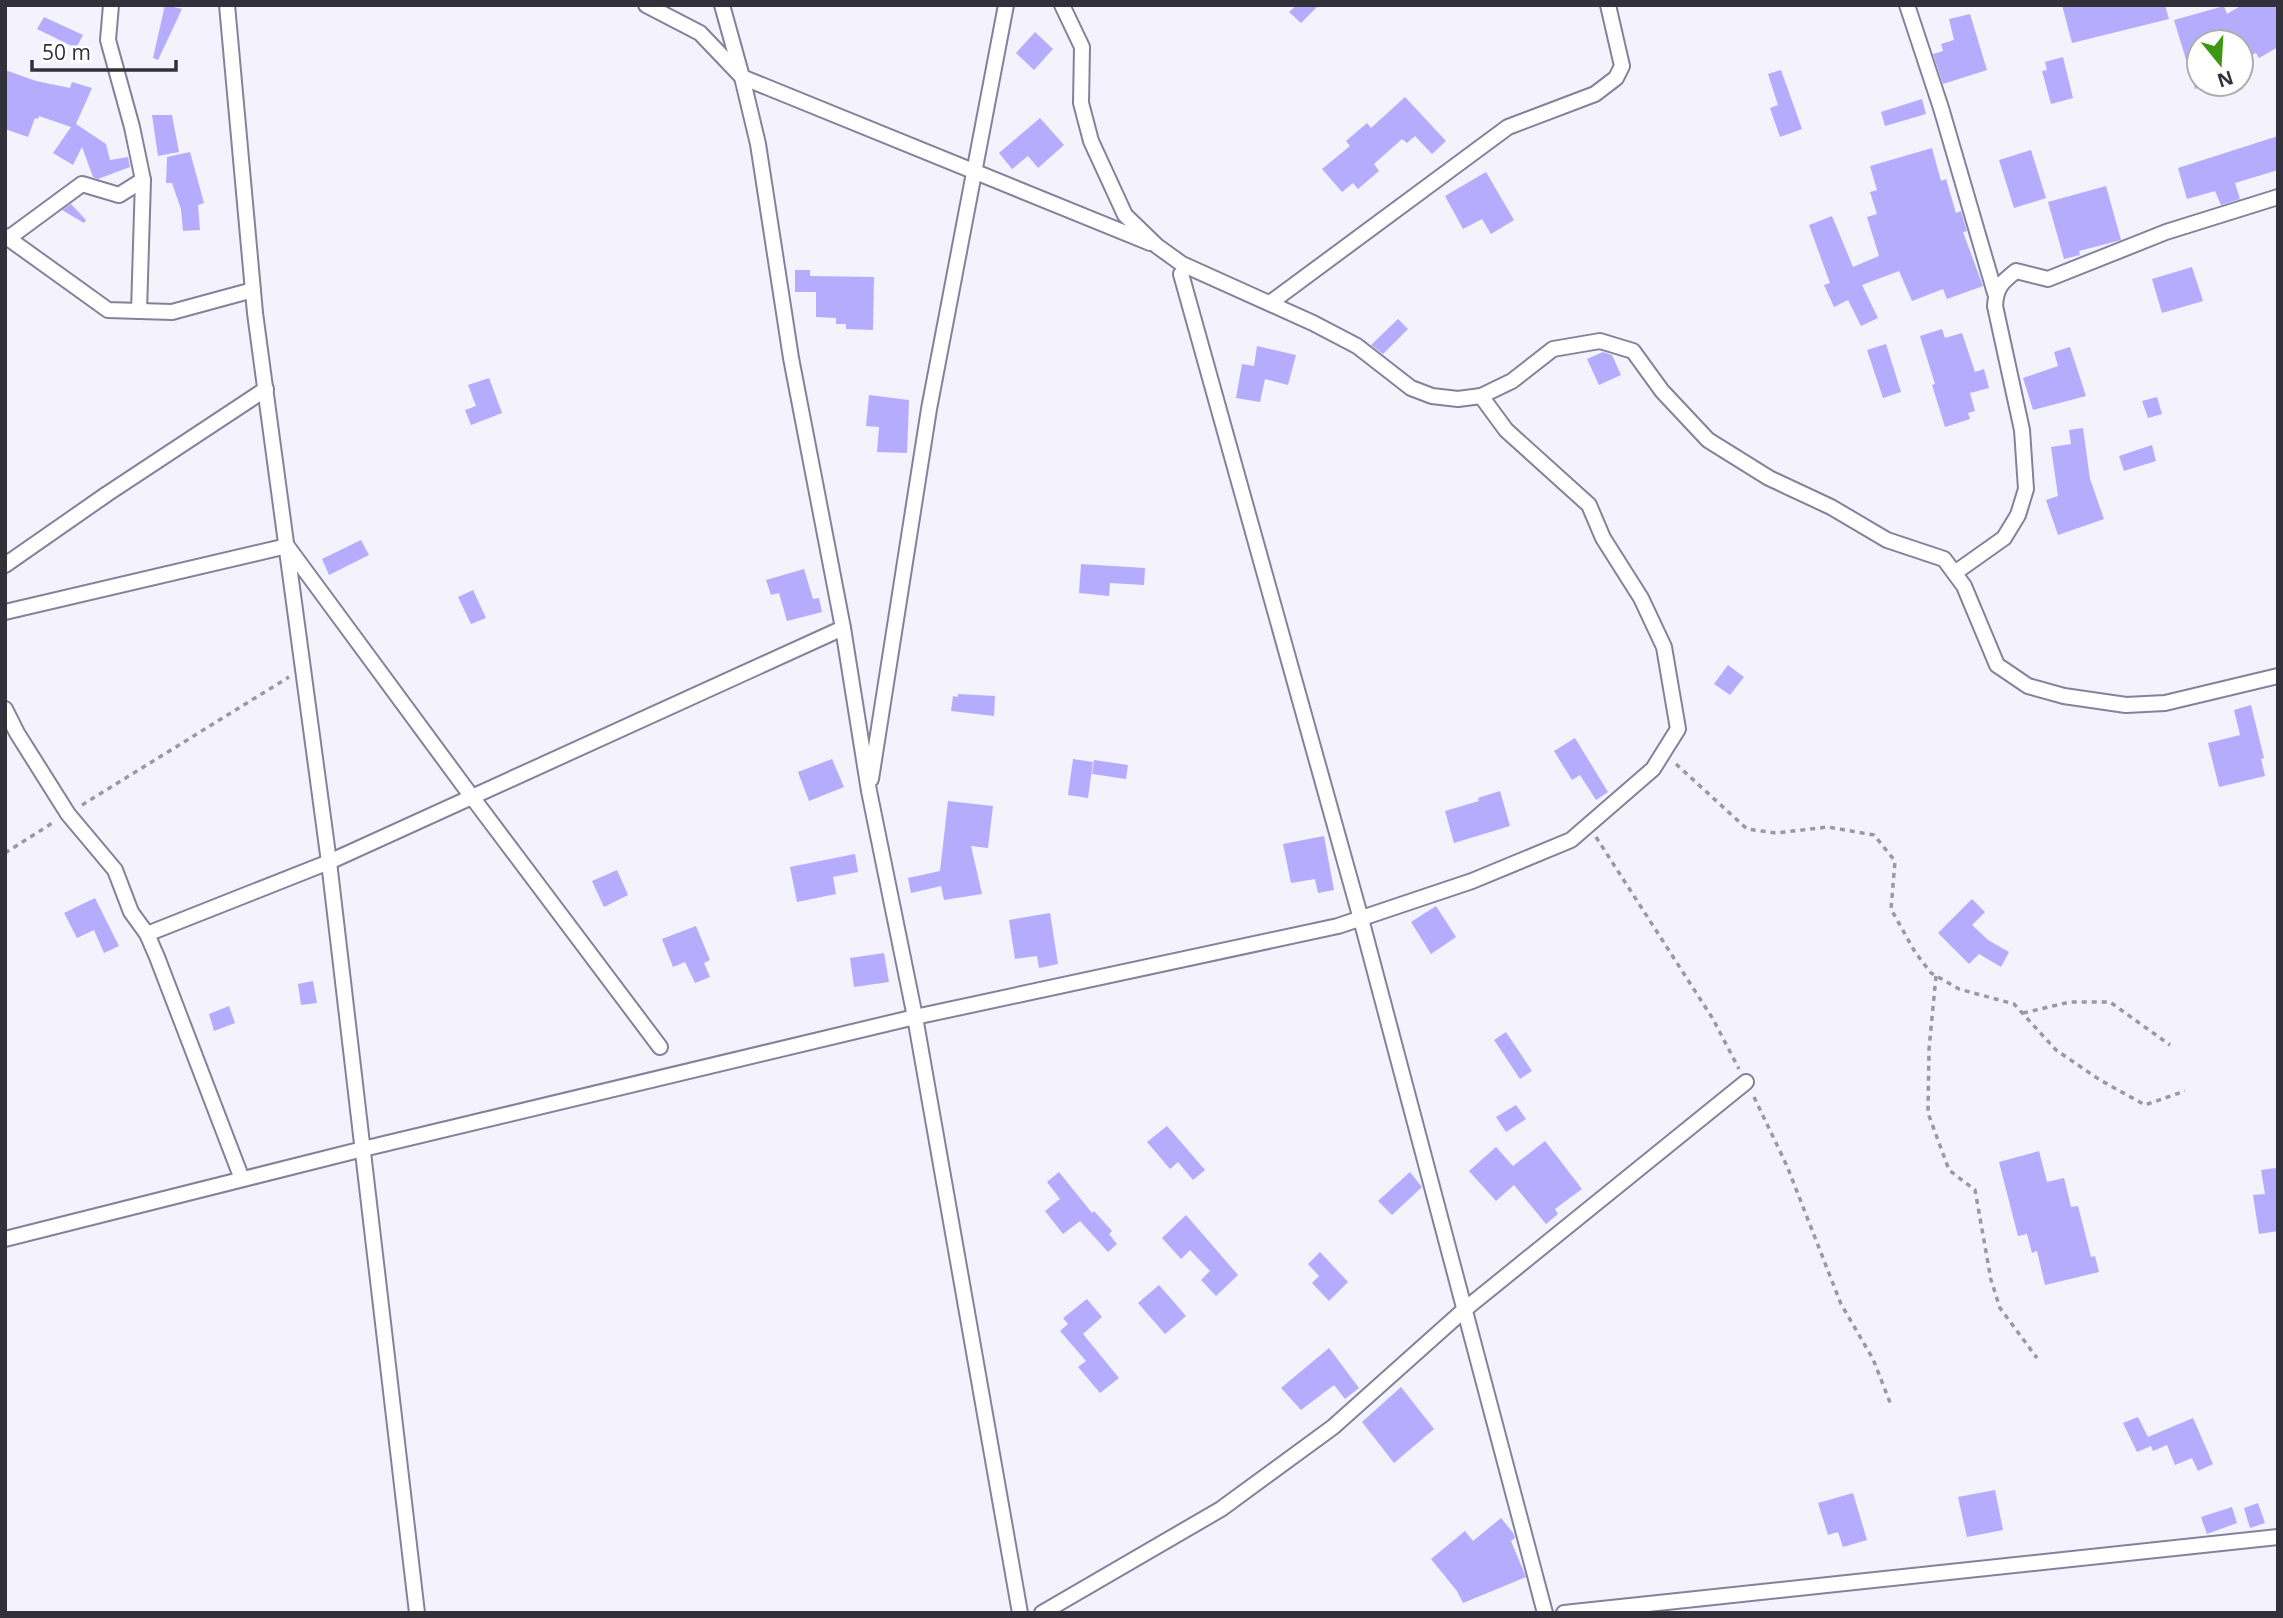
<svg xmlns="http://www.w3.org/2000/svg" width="2283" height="1618" viewBox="0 0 2283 1618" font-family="'Open Sans',sans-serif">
<rect width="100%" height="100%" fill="#f3f2fd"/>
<g fill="#b6acfe">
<path d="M165,5L182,9L158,60L153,58Z"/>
<path d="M1297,5H1319L1301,23L1289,12Z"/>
<path d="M2062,5H2165L2169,19L2072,43Z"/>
<path d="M2242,5H2278V47L2259,58L2256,53L2241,60V42H2199V88L2195,89L2174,20L2224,6L2227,14Z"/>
<path d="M1970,14L1987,70L1943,84L1933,54L1943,51L1941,44L1954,40L1949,19Z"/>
<path d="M44,17L83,35L76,48L37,29Z"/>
<path d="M1035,32L1053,49L1034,70L1016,53Z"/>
<path d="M2063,57L2073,98L2051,104L2042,71L2047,70L2045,62Z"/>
<path d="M5,70L36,81L70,88L72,82L92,88L76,124L106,144L110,160L128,157L130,167L98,179L93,177L82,147L73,165L53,153L71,127L39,116L38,119L35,118L28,137L5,129Z"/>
<path d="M1781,70L1802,129L1780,137L1770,108L1778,105L1768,74Z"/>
<path d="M1405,97L1446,141L1432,154L1415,136L1407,143L1402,139L1374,164L1379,171L1358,189L1353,183L1342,192L1322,169L1350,146L1346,141L1367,123L1371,128Z"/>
<path d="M1922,99L1926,114L1885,126L1881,112Z"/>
<path d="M152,115H172L179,152L158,156Z"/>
<path d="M1040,118L1064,145L1038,168L1028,156L1012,169L999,153Z"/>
<path d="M2278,136V170L2235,183L2240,199L2221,205L2215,191L2187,199L2178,168Z"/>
<path d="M1932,148L1941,181L1946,179L1956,213L1961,211L1967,231L1963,232L1983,286L1947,299L1943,289L1912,301L1899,271L1862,285L1878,318L1861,326L1848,300L1834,307L1824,285L1830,283L1809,225L1832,216L1853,267L1879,256L1867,217L1877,214L1870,192L1877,190L1870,166Z"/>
<path d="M2031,150L2046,198L2014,208L1999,160Z"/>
<path d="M190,152L204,203L198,205L200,230L183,231L181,209L172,183H166L167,157Z"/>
<path d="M1486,172L1514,220L1491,234L1482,219L1463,229L1445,196Z"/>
<path d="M2106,186L2121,240L2079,251L2080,255L2064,259L2048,202Z"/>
<path d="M71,204L86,220L84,223L62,210Z"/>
<path d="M2192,267L2203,301L2162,313L2152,279Z"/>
<path d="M795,270H810V276L874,277L873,330L846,329V324H836V318L816,317V292H795Z"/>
<path d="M1398,319L1408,329L1383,354L1371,345Z"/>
<path d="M1942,329L1945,338L1962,333L1975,372L1984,369L1989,388L1970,393L1975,411L1968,413L1970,419L1945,427L1932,385L1935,384L1920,336Z"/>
<path d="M1886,344L1901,392L1883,398L1867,350Z"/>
<path d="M1257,346L1296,355L1288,385L1265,379L1260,402L1236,398L1242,364L1254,366Z"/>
<path d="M2070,347L2086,396L2033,410L2023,378L2058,366L2054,352Z"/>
<path d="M1603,352L1612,355L1621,375L1599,385L1587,359Z"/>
<path d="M489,378L502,413L471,425L465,410L476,406L468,385Z"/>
<path d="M869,395L909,400L907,453L877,452L879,427L866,426Z"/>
<path d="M2157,397L2162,414L2148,418L2142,401Z"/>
<path d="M2083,428L2090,479L2104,519L2058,535L2046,500L2058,496L2051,447L2071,444L2069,430Z"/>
<path d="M2152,445L2156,461L2124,471L2119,456Z"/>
<path d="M361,540L369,555L329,575L322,559Z"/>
<path d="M1081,564L1145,568L1144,585L1110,583L1109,596L1079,593Z"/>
<path d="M804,569L813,599L819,598L822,612L787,621L779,593L771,595L766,580Z"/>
<path d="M473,590L486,618L471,624L458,597Z"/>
<path d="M1728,665L1744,677L1730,695L1714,684Z"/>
<path d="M958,694L995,696L994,716L951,711L953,696L958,697Z"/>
<path d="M2251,705L2264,758L2261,759L2265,776L2219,787L2208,743L2240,735L2234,710Z"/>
<path d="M1575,738L1608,792L1596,800L1580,775L1572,780L1554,751Z"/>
<path d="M832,759L844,787L809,801L798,772Z"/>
<path d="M1073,759L1093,762L1088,798L1068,795Z"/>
<path d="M1094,760L1128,765L1126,779L1092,774Z"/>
<path d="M1500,791L1510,826L1454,843L1445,811L1479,801L1478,798Z"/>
<path d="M948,801L993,806L988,848L971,846L982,894L944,900L941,886L911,893L908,878L940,871Z"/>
<path d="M1324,836L1334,890L1318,893L1315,879L1291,883L1283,844Z"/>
<path d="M855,854L858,872L833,877L836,894L797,902L790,867Z"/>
<path d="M617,870L628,895L604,907L592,881Z"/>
<path d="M95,898L119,946L104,953L94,930L77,938L64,913Z"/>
<path d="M1972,899L1985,912L1972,925L1988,940L2009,952L2001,967L1979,954L1969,964L1938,933Z"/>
<path d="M1436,906L1456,937L1431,954L1411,922Z"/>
<path d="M1050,913L1058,964L1039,968L1037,956L1015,959L1009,920Z"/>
<path d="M696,926L710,960L704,963L710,977L695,983L685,962L673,967L662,939Z"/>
<path d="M884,953L889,982L854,987L850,958Z"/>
<path d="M313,981L317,1003L301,1005L298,984Z"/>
<path d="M229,1006L235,1023L214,1031L209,1014Z"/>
<path d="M1506,1032L1532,1071L1520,1079L1494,1040Z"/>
<path d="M1516,1105L1526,1119L1506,1132L1496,1117Z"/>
<path d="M1167,1126L1205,1170L1193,1180L1178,1162L1170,1169L1147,1142Z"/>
<path d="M1545,1141L1582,1189L1555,1209L1558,1214L1546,1224L1514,1185L1496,1201L1469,1171L1496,1147L1513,1166Z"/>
<path d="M2039,1151L2047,1182L2064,1178L2071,1207L2078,1206L2091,1257L2095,1256L2099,1272L2045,1285L2037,1251L2032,1253L2027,1234L2018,1236L1999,1162Z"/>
<path d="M2276,1168L2278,1231L2259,1234L2253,1195L2265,1194L2261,1170Z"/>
<path d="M1059,1172L1092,1213L1094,1211L1112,1231L1109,1234L1117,1244L1108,1252L1080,1221L1063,1234L1045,1211L1060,1199L1047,1182Z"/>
<path d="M1410,1172L1422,1187L1392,1215L1378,1201Z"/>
<path d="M1186,1215L1238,1275L1216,1296L1201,1280L1210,1271L1190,1250L1181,1259L1162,1238Z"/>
<path d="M1320,1252L1348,1282L1329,1301L1312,1283L1319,1276L1308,1264Z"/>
<path d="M1159,1285L1186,1316L1165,1334L1138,1303Z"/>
<path d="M1087,1299L1102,1317L1083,1334L1119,1378L1100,1393L1078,1367L1086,1361L1060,1331L1068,1324L1063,1318Z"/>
<path d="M1329,1348L1359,1388L1345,1399L1334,1385L1301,1410L1281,1388Z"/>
<path d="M1401,1387L1434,1429L1394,1463L1362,1422Z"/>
<path d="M2138,1417L2148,1437L2193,1418L2213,1464L2198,1471L2192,1458L2175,1465L2167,1445L2153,1451L2151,1446L2137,1452L2123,1423Z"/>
<path d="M1995,1490L2003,1530L1967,1537L1958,1497Z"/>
<path d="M1853,1493L1867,1540L1843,1547L1838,1532L1828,1535L1818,1503Z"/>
<path d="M2258,1503L2265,1523L2250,1528L2244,1508Z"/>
<path d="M2232,1507L2237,1523L2207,1534L2201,1517Z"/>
<path d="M1501,1518L1514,1534L1515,1538L1511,1541L1526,1577L1463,1603L1457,1591L1431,1559L1465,1531L1473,1541Z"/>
</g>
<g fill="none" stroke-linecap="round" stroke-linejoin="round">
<g stroke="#84829a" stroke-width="18">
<g id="street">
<path d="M111,5L108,40L132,127L143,180L139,311"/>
<path d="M227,5L255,313L329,862L417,1613"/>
<path d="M646,5L700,33L742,77L1150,243"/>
<path d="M722,5L742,77L758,144L791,358L843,628L869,791L915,1017L1020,1613"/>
<path d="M1062,5L1082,47L1081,103L1091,141L1125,215L1157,246L1182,264L1313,323L1357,346L1411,388L1432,396L1458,399L1481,396L1512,381L1553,349L1600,341L1633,351L1662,391L1708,440L1769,478L1831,507L1887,540L1944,559L1964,586L1997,665L2028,686L2064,696L2126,705L2165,703L2278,676"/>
<path d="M1907,5L1941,108L1995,293"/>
<path d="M5,236L108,310L172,312L253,290"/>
<path d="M10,237L82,184L119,195L143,180"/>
<path d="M1181,274L1361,919L1545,1613"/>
<path d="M1270,303L1508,127L1595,94L1616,78L1622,66L1608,5"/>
<path d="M5,565L107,494L266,389"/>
<path d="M1956,572L2004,538L2018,515L2026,489L2022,430L1995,306C1996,287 2002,282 2016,271L2048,279L2166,232L2278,197"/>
<path d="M5,612L287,546L472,797L660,1047"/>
<path d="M5,709L17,733L68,814L115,870L131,912L147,934L157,957L242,1179"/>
<path d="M871,779L929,409L1006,5"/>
<path d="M147,934L329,862L843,628"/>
<path d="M5,1239L363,1149L915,1017L1338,926L1472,881L1571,840L1653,769L1678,729L1664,647L1641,598L1603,538L1589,505L1506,430L1481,396"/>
<path d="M1042,1613L1221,1509L1333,1427L1464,1310L1746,1082"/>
<path d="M1564,1613L2278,1537"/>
</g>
</g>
<g stroke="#9998a3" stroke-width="3.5" stroke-dasharray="5 5" stroke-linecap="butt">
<path d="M1676,764L1747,829L1776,833L1828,827L1874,835L1895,861L1891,909L1915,952L1931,973L1959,989L2014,1004L2056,1050L2100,1080L2145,1105L2185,1091"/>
<path d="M82,805L289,677"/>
<path d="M1596,837L1713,1019L1739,1069"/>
<path d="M5,853L54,822"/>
<path d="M1936,976L1929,1049L1928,1113L1949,1170L1975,1190L1991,1280L2000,1308L2037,1358"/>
<path d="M2023,1013L2070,1002H2110L2170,1045"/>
<path d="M1754,1097L1787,1166L1841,1304L1873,1359L1891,1405"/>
</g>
<use href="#street" stroke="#fff" stroke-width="14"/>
</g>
<rect width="2283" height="1618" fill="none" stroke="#32313b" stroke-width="14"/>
<g transform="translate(2220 63) rotate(162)"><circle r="33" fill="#ffffff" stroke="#adadb1" stroke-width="2"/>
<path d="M0-5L12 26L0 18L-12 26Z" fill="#3d9713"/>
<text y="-10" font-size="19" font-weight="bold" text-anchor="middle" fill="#32313b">N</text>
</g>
<path d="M32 60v10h144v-10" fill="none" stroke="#32313b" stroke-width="3.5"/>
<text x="42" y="60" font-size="21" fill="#32313b" stroke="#ffffff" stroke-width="5" paint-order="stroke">50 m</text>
</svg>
